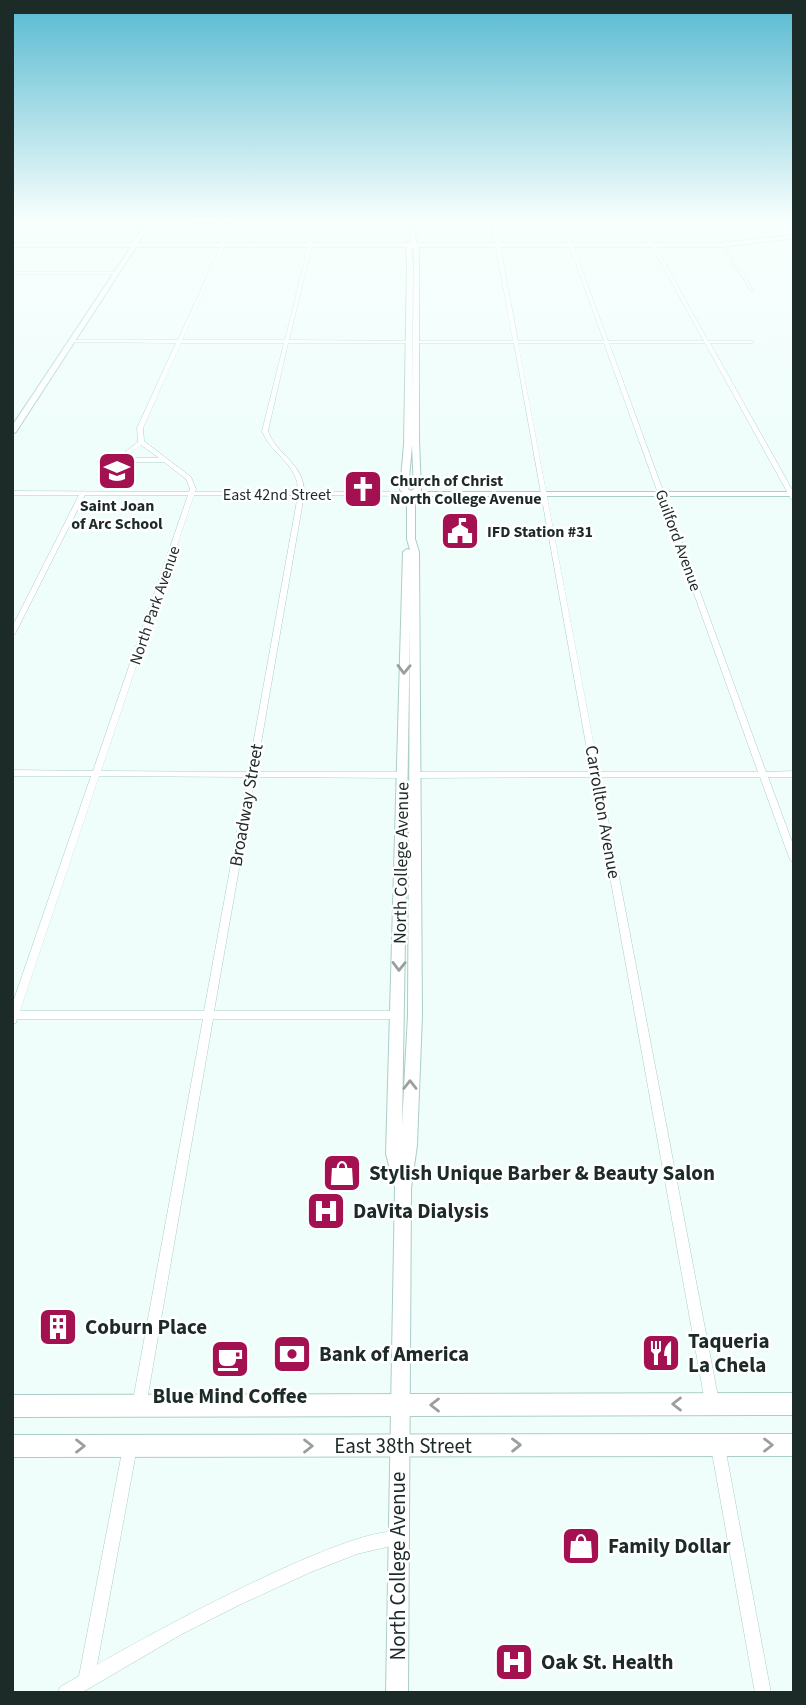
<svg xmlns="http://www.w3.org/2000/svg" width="806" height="1705" viewBox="0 0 806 1705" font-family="'Source Sans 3',sans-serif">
<rect width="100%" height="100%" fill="#effefb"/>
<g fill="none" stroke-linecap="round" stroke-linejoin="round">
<g stroke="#aacec8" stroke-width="1">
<g id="street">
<path d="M232,220H236L234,224H313L314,220H318L289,340L409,341L411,342L409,343H288L268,431C277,456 304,463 304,492H411L414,494L411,496L304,495L256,772H403L407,775L403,778L255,777L214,1011H398L402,1012L403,1015L402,1018L398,1019H213L146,1406L144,1411L139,1413L134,1411L132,1406L203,1019H17L16,1023L12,1024V1005L91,776H12V770L93,771L188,495H85L15,634L12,636V627L79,495H12V491L189,492L190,489L186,479L164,462H118L115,460L138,442L137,428L176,343L72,342L70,341L72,340H178L230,226L12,225V223L231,224ZM233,226H313L285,340H182ZM181,343H284L262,431C272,456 299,464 298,492H195L196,489L191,477L144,441L143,428ZM141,445L159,458H123ZM194,495H298L248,772L101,771ZM99,776L247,777L204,1011H20Z"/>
<path d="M491,220H495L518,341H604L560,220H564L608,341H704L637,220H641L708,341H752L754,342L752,343H710L794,493V501L791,499L705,343H609L766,772L794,771V777H768L794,847V863L790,860L760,777H600L719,1402L717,1407L712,1409L707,1407L705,1402L592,777L416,778L412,775L416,772H591L514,343H416L414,342L416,341H513ZM518,343H604L758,772H599Z"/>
<path d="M738,220H742L758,242H756Z"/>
<path d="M722,244L725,245L754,292L751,291Z"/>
<path d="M12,272H116L118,273L116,274H12Z"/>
<path d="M130,1440L135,1442L137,1447L97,1665C140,1639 364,1517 403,1533L405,1538L403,1543L357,1554L311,1572L239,1605L182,1634L81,1693H58L60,1687L79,1676L123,1447L125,1442Z"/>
<path d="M718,1440L723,1442L725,1447L771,1693H755L711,1447L713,1442Z"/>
</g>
</g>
<g stroke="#aacec8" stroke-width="2">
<path id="secondary" d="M149,220H153L138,243H410L411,231L404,220H408L415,231L416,243H721L794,235V238L721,247H419V440L421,492H794V496H415V539L419,552L422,1015L417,1145L411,1188L408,1693H386L395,1187L386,1154L403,552L407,549L410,550L407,539V495L400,490L404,444L407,264L406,247H136L16,432L12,434V426L131,247H12V243H133ZM411,249H414L412,404L413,264ZM412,445L414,489L411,491L408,489ZM410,623L408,1015L402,1126Z"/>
</g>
<g stroke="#aacec8" stroke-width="2">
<g id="primary">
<path d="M794,1393V1415L12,1417V1395Z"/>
<path d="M794,1434V1456L12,1457V1435Z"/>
</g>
</g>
<use href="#street" fill="#fff" fill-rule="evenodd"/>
<use href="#secondary" fill="#fff" fill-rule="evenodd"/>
<use href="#primary" fill="#fff" fill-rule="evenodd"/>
</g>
<defs><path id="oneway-chevron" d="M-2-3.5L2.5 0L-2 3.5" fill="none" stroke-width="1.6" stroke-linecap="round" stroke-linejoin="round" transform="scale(1.75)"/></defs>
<g stroke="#999f9e">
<use href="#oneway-chevron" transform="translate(404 669) rotate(91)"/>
<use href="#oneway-chevron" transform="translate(399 966) rotate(91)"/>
<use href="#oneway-chevron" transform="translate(410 1085) rotate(-90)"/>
<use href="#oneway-chevron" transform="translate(677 1404) rotate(180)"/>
<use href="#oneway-chevron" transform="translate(435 1405) rotate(-180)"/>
<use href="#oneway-chevron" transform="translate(516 1445) rotate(-1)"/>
<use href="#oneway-chevron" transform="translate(768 1445)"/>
<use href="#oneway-chevron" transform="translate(80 1446)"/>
<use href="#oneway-chevron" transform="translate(308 1446)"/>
</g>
<linearGradient id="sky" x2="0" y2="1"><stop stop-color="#56b9d1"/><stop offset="0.48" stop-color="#f8fffd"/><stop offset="1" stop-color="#f8fffd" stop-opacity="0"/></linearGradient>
<rect width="806" height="459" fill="url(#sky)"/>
<defs>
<g id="school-square" transform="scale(2.0125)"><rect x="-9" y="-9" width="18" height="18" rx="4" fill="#a41150" stroke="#fff"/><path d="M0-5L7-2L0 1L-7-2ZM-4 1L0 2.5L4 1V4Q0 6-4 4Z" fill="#fff"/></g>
<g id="church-square" transform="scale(2.0125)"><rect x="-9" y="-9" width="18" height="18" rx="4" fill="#a41150" stroke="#fff"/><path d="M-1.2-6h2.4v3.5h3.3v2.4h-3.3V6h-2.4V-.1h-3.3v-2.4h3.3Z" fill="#fff"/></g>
<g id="civic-square" transform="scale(2.0125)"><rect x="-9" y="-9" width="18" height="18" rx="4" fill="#a41150" stroke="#fff"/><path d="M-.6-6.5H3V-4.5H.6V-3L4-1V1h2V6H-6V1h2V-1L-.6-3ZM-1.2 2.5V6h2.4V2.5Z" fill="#fff"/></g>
<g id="shop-square" transform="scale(2.0125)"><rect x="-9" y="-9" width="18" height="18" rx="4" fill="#a41150" stroke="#fff"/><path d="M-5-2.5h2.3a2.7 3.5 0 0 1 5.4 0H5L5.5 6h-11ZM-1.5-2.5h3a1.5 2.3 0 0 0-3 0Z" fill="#fff"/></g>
<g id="hospital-square" transform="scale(2.0125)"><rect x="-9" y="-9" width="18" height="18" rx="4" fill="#a41150" stroke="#fff"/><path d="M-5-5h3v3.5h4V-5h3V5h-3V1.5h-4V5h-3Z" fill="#fff"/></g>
<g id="building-square" transform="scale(2.0125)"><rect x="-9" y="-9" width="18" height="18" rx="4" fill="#a41150" stroke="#fff"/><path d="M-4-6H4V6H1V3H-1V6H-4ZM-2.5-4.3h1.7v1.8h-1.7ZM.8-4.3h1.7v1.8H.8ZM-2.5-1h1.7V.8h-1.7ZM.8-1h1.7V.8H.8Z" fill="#fff"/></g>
<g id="restaurant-square" transform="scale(2.0125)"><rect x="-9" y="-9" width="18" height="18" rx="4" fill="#a41150" stroke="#fff"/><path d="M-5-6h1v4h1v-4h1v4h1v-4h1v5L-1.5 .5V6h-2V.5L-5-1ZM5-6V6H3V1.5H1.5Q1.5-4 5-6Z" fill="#fff"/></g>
<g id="bank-square" transform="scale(2.0125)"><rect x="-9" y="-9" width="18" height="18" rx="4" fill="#a41150" stroke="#fff"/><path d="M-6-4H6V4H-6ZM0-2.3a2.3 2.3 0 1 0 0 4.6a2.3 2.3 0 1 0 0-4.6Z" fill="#fff"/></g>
<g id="cafe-square" transform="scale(2.0125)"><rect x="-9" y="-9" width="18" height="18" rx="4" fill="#a41150" stroke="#fff"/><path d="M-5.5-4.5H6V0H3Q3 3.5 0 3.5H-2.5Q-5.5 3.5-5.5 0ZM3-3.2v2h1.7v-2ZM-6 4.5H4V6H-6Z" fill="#fff"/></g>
</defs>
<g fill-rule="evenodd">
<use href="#school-square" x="117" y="471"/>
<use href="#church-square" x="363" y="489"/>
<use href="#civic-square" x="460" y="531"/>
<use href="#shop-square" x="342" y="1173"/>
<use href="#hospital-square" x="326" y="1211"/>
<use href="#building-square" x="58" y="1327"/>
<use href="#restaurant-square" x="661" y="1353"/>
<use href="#bank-square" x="292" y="1354"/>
<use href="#cafe-square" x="230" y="1359"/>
<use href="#shop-square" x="581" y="1546"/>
<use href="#hospital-square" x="514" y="1662"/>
</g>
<g text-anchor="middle" stroke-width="5" stroke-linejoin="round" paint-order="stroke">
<g font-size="16" font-weight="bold" fill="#1c2a28" stroke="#fff" text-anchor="start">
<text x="390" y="486">Church of Christ<tspan x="390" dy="18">North College Avenue</tspan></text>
<text x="117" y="511" text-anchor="middle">Saint Joan<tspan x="117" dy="18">of Arc School</tspan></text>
<text x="487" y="537">IFD Station #31</text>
</g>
<g font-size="16" fill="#1c2a28" stroke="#fff">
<text x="277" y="500">East 42nd Street</text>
<text transform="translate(679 540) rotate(70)" y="6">Guilford Avenue</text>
<text transform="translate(154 605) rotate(-71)" y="6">North Park Avenue</text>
</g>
<g font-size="18" fill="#1c2a28" stroke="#fff">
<text transform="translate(246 805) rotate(-80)" y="6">Broadway Street</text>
<text transform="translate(603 812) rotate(80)" y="6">Carrollton Avenue</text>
<text transform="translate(401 863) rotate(-89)" y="6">North College Avenue</text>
</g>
<g font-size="21" font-weight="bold" fill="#1c2a28" stroke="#fff" text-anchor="start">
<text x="369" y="1180">Stylish Unique Barber &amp; Beauty Salon</text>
<text x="353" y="1218">DaVita Dialysis</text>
<text x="85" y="1334">Coburn Place</text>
<text x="688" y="1348">Taqueria<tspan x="688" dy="24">La Chela</tspan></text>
<text x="319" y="1361">Bank of America</text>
<text x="230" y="1403" text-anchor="middle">Blue Mind Coffee</text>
<text x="608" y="1553">Family Dollar</text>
<text x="541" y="1669">Oak St. Health</text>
</g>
<g font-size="21" fill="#1c2a28" stroke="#fff">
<text x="403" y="1453">East 38th Street</text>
<text transform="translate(398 1566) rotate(-90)" y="7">North College Avenue</text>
</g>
</g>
<rect width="806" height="1705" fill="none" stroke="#1c2a28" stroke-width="28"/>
</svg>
